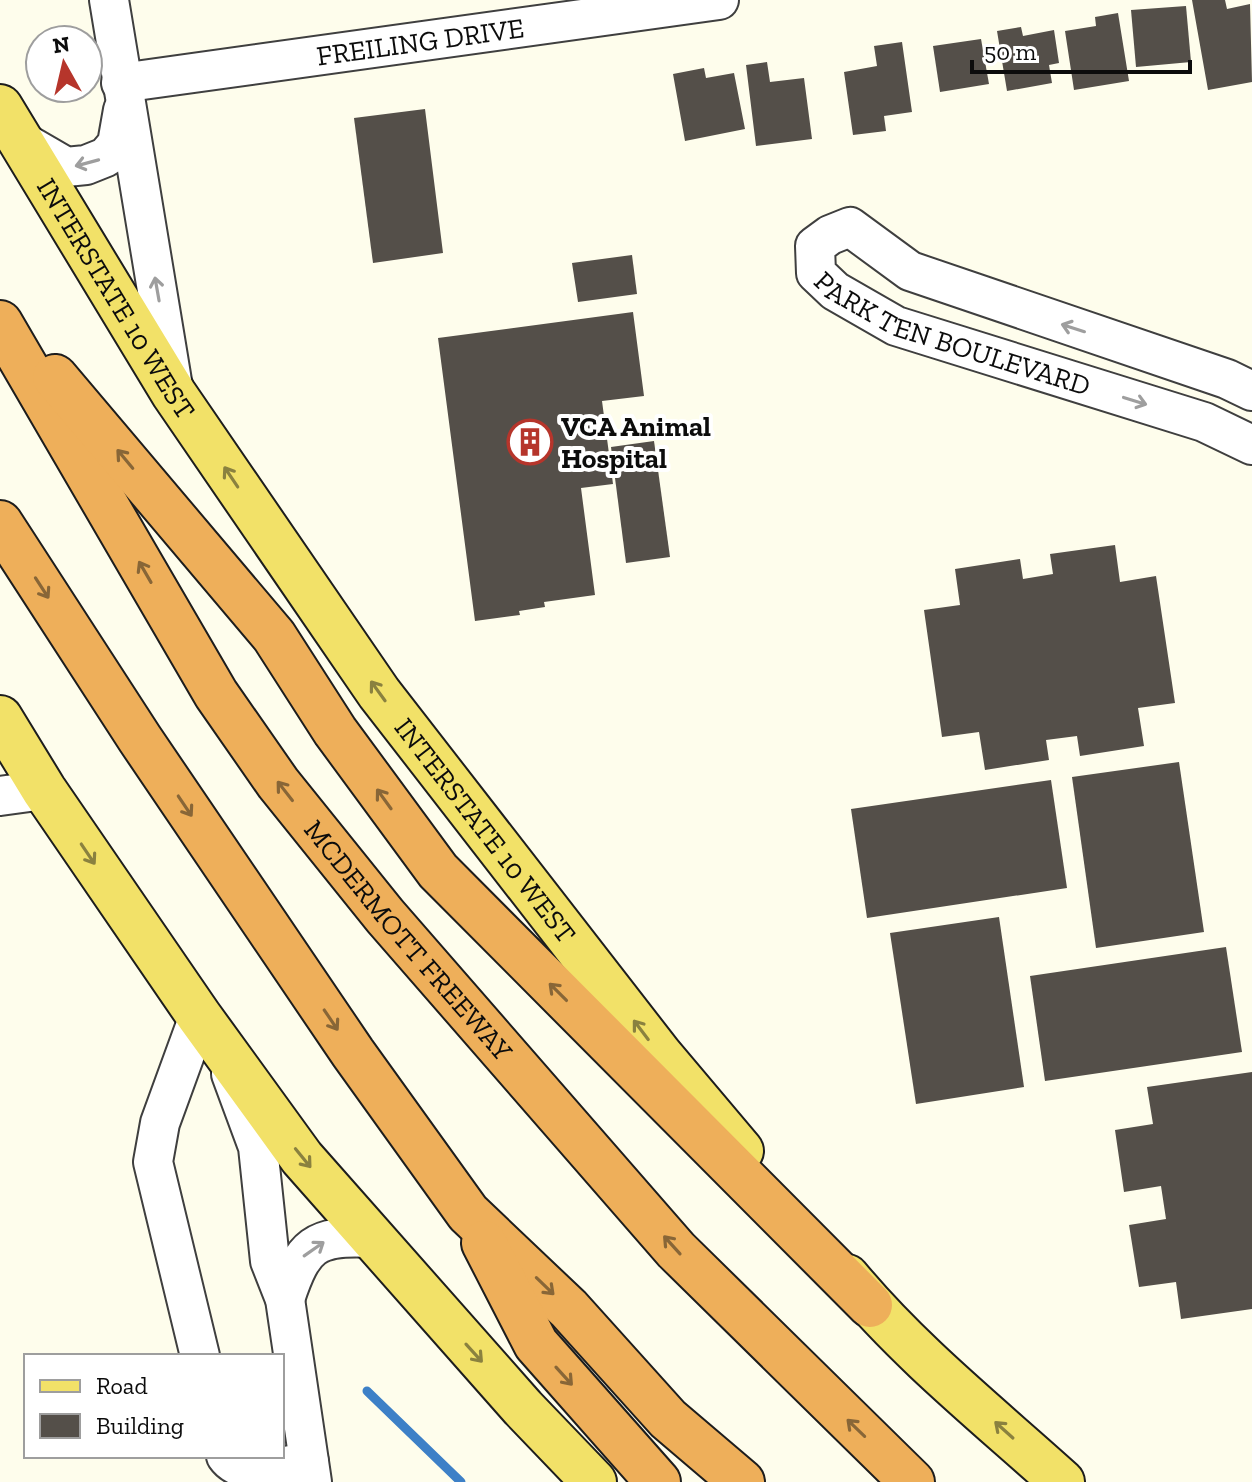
<svg xmlns="http://www.w3.org/2000/svg" width="1252" height="1482" viewBox="0 0 1252 1482" font-family="'Zilla Slab',serif">
<rect width="100%" height="100%" fill="#fefdec"/>
<g fill="none" stroke-linecap="round" stroke-linejoin="round">
<path stroke="#3d80c7" stroke-width="9" d="M367,1391L461,1482"/>
</g>
<g fill="#544f49">
<path d="M1192,0H1225L1227,9L1250,4L1252,82L1208,90Z"/>
<path d="M1186,6L1191,62L1136,67L1131,10Z"/>
<path d="M1118,13L1129,81L1074,90L1065,31L1096,26L1095,17Z"/>
<path d="M1021,27L1023,36L1054,30L1059,63L1049,65L1052,83L1007,91L997,31Z"/>
<path d="M981,39L989,84L940,92L933,46Z"/>
<path d="M902,42L912,112L884,116L886,131L853,135L844,72L877,66L874,46Z"/>
<path d="M767,62L770,82L804,78L812,139L756,146L746,65Z"/>
<path d="M704,68L706,78L734,73L745,129L685,141L673,74Z"/>
<path d="M425,109L443,253L373,263L354,118Z"/>
<path d="M632,255L637,294L578,302L572,263Z"/>
<path d="M633,312L644,396L602,401L613,484L581,488L595,595L544,602L545,607L519,611L520,615L475,621L438,338Z"/>
<path d="M654,441L670,557L626,563L611,447Z"/>
<path d="M1115,545L1120,582L1156,576L1175,703L1138,708L1144,746L1080,756L1077,736L1046,740L1049,760L985,770L979,732L942,737L924,610L960,605L955,569L1020,559L1023,579L1053,574L1050,554Z"/>
<path d="M1179,762L1204,932L1096,948L1072,777Z"/>
<path d="M1051,780L1067,888L867,918L851,809Z"/>
<path d="M999,917L1024,1087L916,1104L890,933Z"/>
<path d="M1226,947L1242,1052L1045,1081L1030,976Z"/>
<path d="M1252,1072V1309L1181,1319L1176,1282L1139,1287L1129,1225L1166,1219L1161,1186L1124,1192L1115,1130L1153,1124L1147,1087Z"/>
</g>
<g fill="none" stroke-linecap="round" stroke-linejoin="round">
<g stroke="#3f3f3f" stroke-width="42">
<g id="minor">
<path d="M109,0L173,387"/>
<path id="s1" d="M121,83L719,0"/>
<path d="M16,138L66,167L86,165L106,157L117,144L123,110"/>
<path id="s2" d="M1252,391L1227,379L910,271L850,227L830,235L815,246L816,273L835,291L896,326L1204,422L1252,445"/>
<path d="M0,796L44,790"/>
<path d="M199,1016L160,1123L153,1162L200,1356"/>
<path d="M231,1074L258,1147L270,1261L285,1299L312,1482"/>
<path d="M285,1299C303,1245 314,1235 371,1238"/>
<path d="M226,1456C242,1479 284,1465 309,1462"/>
</g>
</g>
<g stroke="#1d1d1d" stroke-width="48">
<g id="major">
<path id="s3" d="M0,107L174,394L379,693L660,1055L741,1151"/>
<path d="M0,718L44,790L199,1016L302,1158L523,1408L594,1482"/>
<path d="M847,1277C910,1353 989,1416 1062,1482"/>
</g>
</g>
<g stroke="#1d1d1d" stroke-width="48">
<g id="highway">
<path id="s4" d="M0,323L216,694L278,783L385,916L676,1250L912,1482"/>
<path d="M55,377L274,636L335,731L438,871L870,1305"/>
<path d="M0,523L140,739L353,1053L468,1213L569,1309L668,1419L742,1482"/>
<path d="M484,1243L536,1344L658,1482"/>
</g>
</g>
<use href="#minor" stroke="#fff" stroke-width="38"/>
<use href="#major" stroke="#f2e168" stroke-width="44"/>
<use href="#highway" stroke="#eeaf5a" stroke-width="44"/>
</g>
<defs><path id="oneway-shaft" d="M-6 0H5M1.5-3L5.5 0L1.5 3" fill="none" stroke-width="1.6" stroke-linecap="round" stroke-linejoin="round" transform="scale(2)"/></defs>
<g stroke="#9e9e9e">
<use href="#oneway-shaft" transform="translate(87 163) rotate(165)"/>
<use href="#oneway-shaft" transform="translate(157 289) rotate(-100)"/>
<use href="#oneway-shaft" transform="translate(1073 328) rotate(-162)"/>
<use href="#oneway-shaft" transform="translate(1135 401) rotate(17)"/>
<use href="#oneway-shaft" transform="translate(314 1249) rotate(-35)"/>
</g>
<g stroke="#886637">
<use href="#oneway-shaft" transform="translate(125 459) rotate(-130)"/>
<use href="#oneway-shaft" transform="translate(145 572) rotate(-120)"/>
<use href="#oneway-shaft" transform="translate(42 588) rotate(57)"/>
<use href="#oneway-shaft" transform="translate(285 791) rotate(-128)"/>
<use href="#oneway-shaft" transform="translate(384 799) rotate(-126)"/>
<use href="#oneway-shaft" transform="translate(185 806) rotate(56)"/>
<use href="#oneway-shaft" transform="translate(558 992) rotate(-135)"/>
<use href="#oneway-shaft" transform="translate(331 1020) rotate(56)"/>
<use href="#oneway-shaft" transform="translate(672 1245) rotate(-132)"/>
<use href="#oneway-shaft" transform="translate(545 1286) rotate(44)"/>
<use href="#oneway-shaft" transform="translate(564 1376) rotate(48)"/>
<use href="#oneway-shaft" transform="translate(856 1428) rotate(-136)"/>
</g>
<g stroke="#8a813f">
<use href="#oneway-shaft" transform="translate(231 477) rotate(-124)"/>
<use href="#oneway-shaft" transform="translate(378 691) rotate(-126)"/>
<use href="#oneway-shaft" transform="translate(88 854) rotate(56)"/>
<use href="#oneway-shaft" transform="translate(641 1030) rotate(-127)"/>
<use href="#oneway-shaft" transform="translate(303 1158) rotate(51)"/>
<use href="#oneway-shaft" transform="translate(474 1353) rotate(48)"/>
<use href="#oneway-shaft" transform="translate(1004 1430) rotate(-138)"/>
</g>
<defs>
<g id="building-ring" transform="scale(2.3)"><circle r="9.5" fill="#fff" stroke="#b6352b" stroke-width="1.5"/><path d="M-4-6H4V6H1V3H-1V6H-4ZM-2.5-4.3h1.7v1.8h-1.7ZM.8-4.3h1.7v1.8H.8ZM-2.5-1h1.7V.8h-1.7ZM.8-1h1.7V.8H.8Z" fill="#b6352b"/></g>
</defs>
<g fill-rule="evenodd">
<use href="#building-ring" x="530" y="442"/>
</g>
<g text-anchor="middle" stroke-width="8" stroke-linejoin="round" paint-order="stroke">
<g font-size="28" fill="#0c0c0c" stroke="#fff">
<text dy="10" stroke="none"><textPath href="#s1" startOffset="302">FREILING DRIVE</textPath></text>
<text dy="10" stroke="none"><textPath href="#s3" startOffset="224">INTERSTATE 10 WEST</textPath></text>
<text dy="10" stroke="none"><textPath href="#s2" startOffset="656">PARK TEN BOULEVARD</textPath></text>
<text dy="10" stroke="none"><textPath href="#s3" startOffset="872">INTERSTATE 10 WEST</textPath></text>
<text dy="10" stroke="none"><textPath href="#s4" startOffset="742">MCDERMOTT FREEWAY</textPath></text>
</g>
<g font-size="28" font-weight="bold" fill="#0c0c0c" stroke="#fff" text-anchor="start">
<text x="561" y="436">VCA Animal<tspan x="561" dy="32">Hospital</tspan></text>
</g>
</g>
<rect x="24" y="1354" width="260" height="104" fill="#ffffff" stroke="#9e9e9e" stroke-width="2"/>
<rect x="40" y="1380" width="40" height="12" fill="#f2e168" stroke="#9e9e9e" stroke-width="2"/>
<text x="96" y="1394" font-size="24" fill="#0c0c0c">Road</text>
<rect x="40" y="1414" width="40" height="24" fill="#544f49" stroke="#9e9e9e" stroke-width="2"/>
<text x="96" y="1434" font-size="24" fill="#0c0c0c">Building</text>
<g transform="translate(64 64) rotate(352)"><circle r="38" fill="#ffffff" stroke="#9e9e9e" stroke-width="2"/>
<path d="M0-6L14 30L0 20L-14 30Z" fill="#b6352b"/>
<text y="-12" font-size="22" font-weight="bold" text-anchor="middle" fill="#0c0c0c">N</text>
</g>
<path d="M972 60v12h218v-12" fill="none" stroke="#0c0c0c" stroke-width="4"/>
<text x="984" y="60" font-size="24" fill="#0c0c0c" stroke="#ffffff" stroke-width="6" paint-order="stroke">50 m</text>
</svg>
